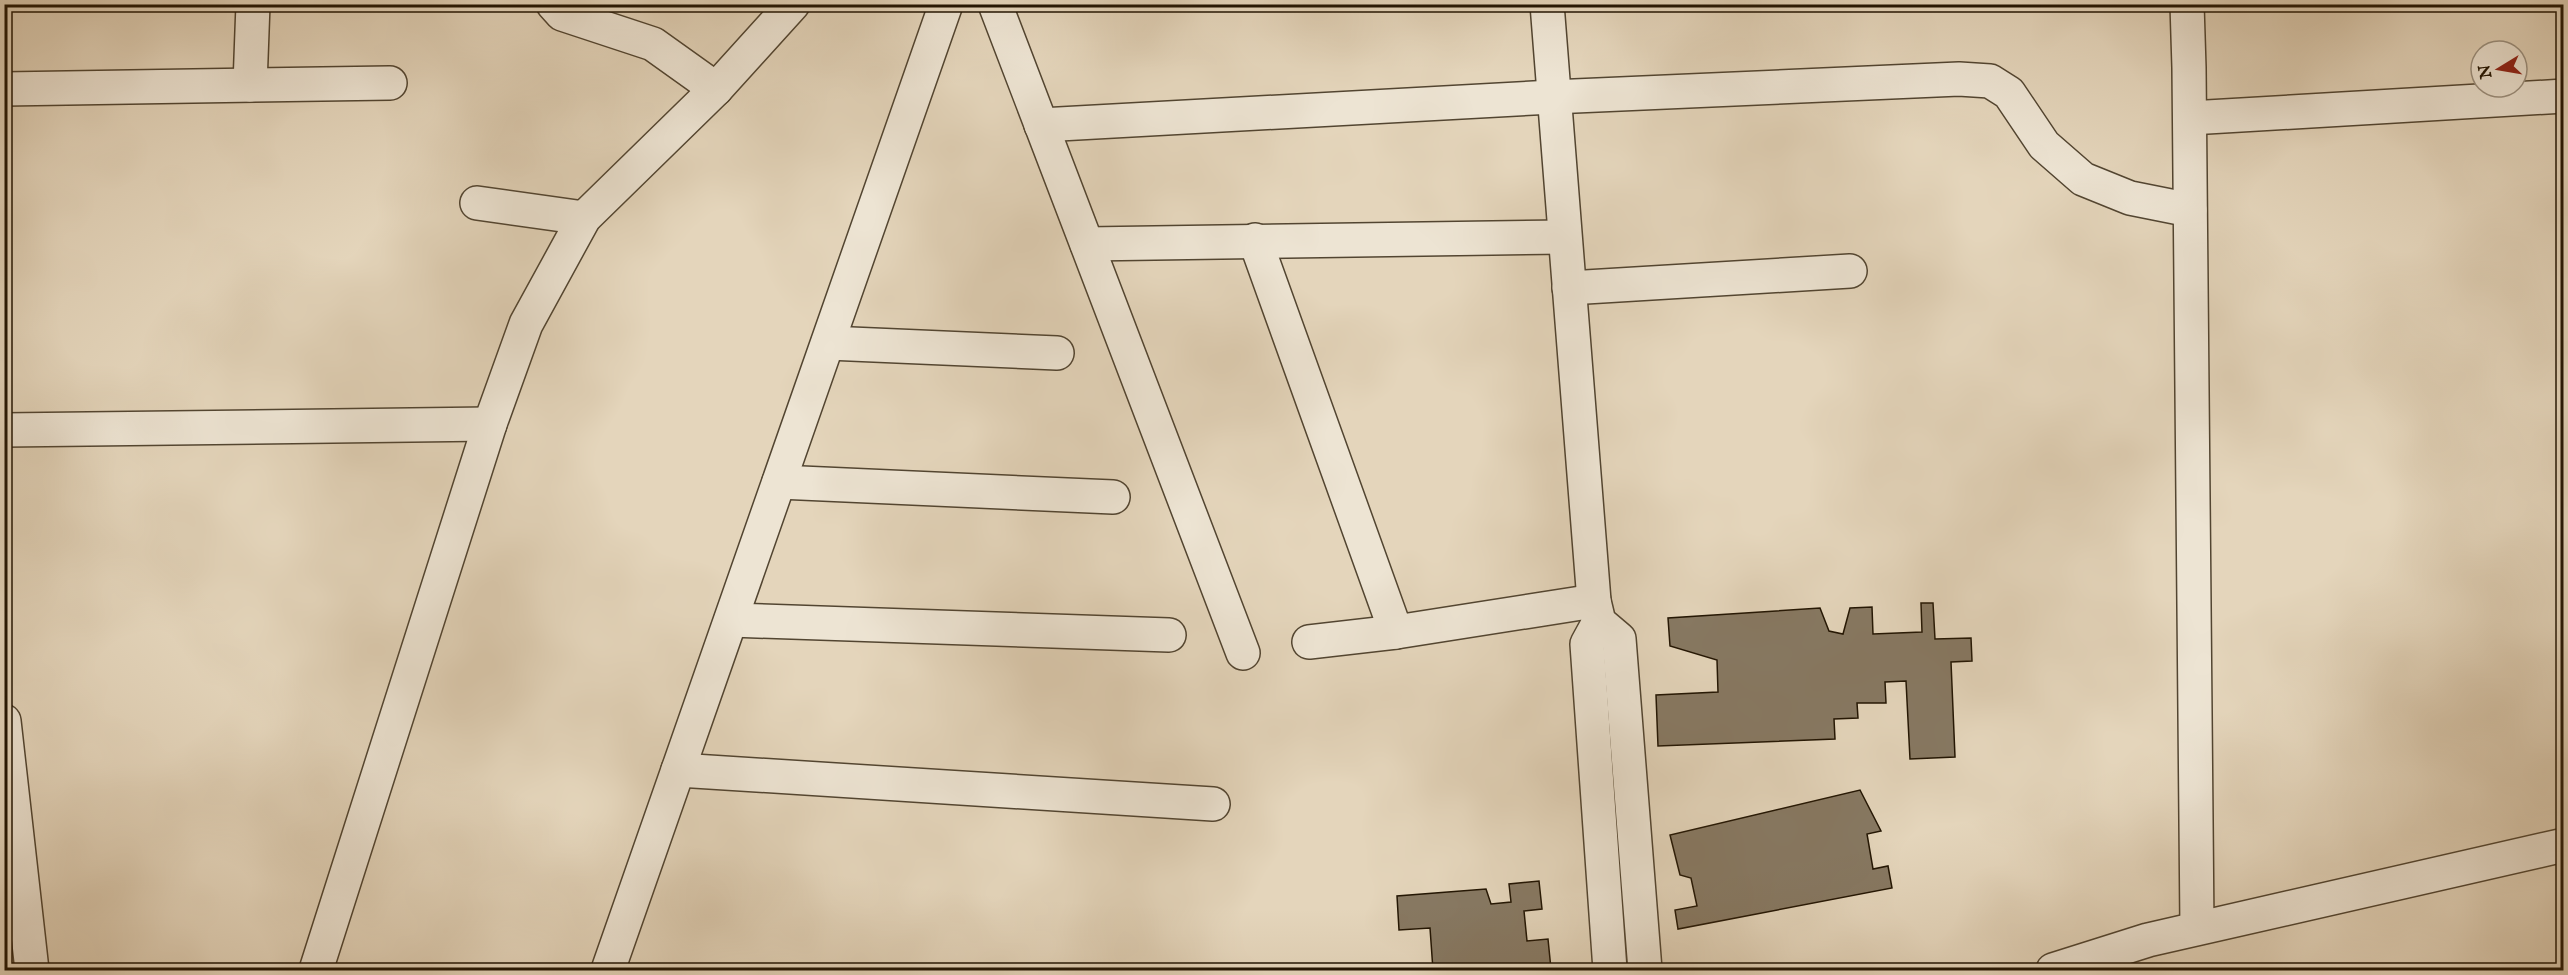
<svg xmlns="http://www.w3.org/2000/svg" width="2568" height="975" viewBox="0 0 2568 975" font-family="'IM FELL English',serif">
<rect width="100%" height="100%" fill="#e4d5bb"/>
<filter id="stains"><feTurbulence type="fractalNoise" baseFrequency=".00333" numOctaves="4"/><feColorMatrix values="0 0 0 0 .2 0 0 0 0 .09 0 0 0 0 .02 0 0 0 .5 -.17"/></filter>
<radialGradient id="worn" r=".72"><stop offset=".6" stop-color="#630" stop-opacity="0"/><stop offset="1" stop-color="#630" stop-opacity=".3"/></radialGradient>
<g fill="#877963" stroke="#221503" stroke-width="1.5">
<path d="M1921,603H1933L1935,639L1971,638L1972,661L1951,662L1955,757L1910,759L1906,681L1885,682L1886,703H1857L1858,718L1834,719L1835,739L1658,746L1656,695L1718,692L1717,660L1670,646L1668,618L1820,608L1829,631L1843,634L1850,608L1872,607L1873,634L1922,632Z"/>
<path d="M1860,790L1881,831L1867,834L1873,869L1888,866L1892,888L1678,929L1675,910L1697,906L1691,878L1680,875L1670,835Z"/>
<path d="M1539,881L1542,909L1524,911L1527,941L1548,939L1551,969L1433,970L1430,928L1399,930L1397,896L1486,889L1491,904L1511,902L1509,884Z"/>
</g>
<g fill="none" stroke-linecap="round" stroke-linejoin="round">
<g stroke="#524531" stroke-width="36">
<g id="minor">
<path d="M553,4L562,14L653,44L716,89"/>
<path d="M995,4L1243,653"/>
<path d="M1547,4L1594,601L1599,622L1619,639L1645,970"/>
<path d="M2187,4L2189,68L2197,928"/>
<path d="M250,85L253,4"/>
<path d="M4,89L390,83"/>
<path d="M2190,118L2564,96"/>
<path d="M1041,125L1552,97L1959,79L1990,81L2009,93L2044,145L2083,179L2130,198L2190,210"/>
<path d="M477,203L584,218"/>
<path d="M1255,240L1396,632"/>
<path d="M1087,244L1564,237"/>
<path d="M1569,288L1850,271"/>
<path d="M828,343L1057,353"/>
<path d="M4,430L490,424"/>
<path d="M779,482L1113,497"/>
<path d="M731,620L1169,635"/>
<path d="M1599,622L1587,644L1610,970"/>
<path d="M1309,642L1396,632L1594,601"/>
<path d="M4,721L32,970"/>
<path d="M678,770L1213,804"/>
<path d="M316,970L490,424L526,324L584,218L716,89L793,4"/>
<path d="M608,970L946,4"/>
<path d="M2053,970L2148,940L2564,845"/>
</g>
</g>
<use href="#minor" stroke="#ede4d3" stroke-width="33"/>
</g>
<rect width="2568" height="975" fill="none" stroke="#e4d5bb" stroke-width="24"/>
<rect x="6" y="6" width="2556" height="963" fill="none" stroke="#221503" stroke-width="3"/>
<rect x="12" y="12" width="2544" height="951" fill="none" stroke="#221503" stroke-width="1.5"/>
<g transform="translate(2499 69) rotate(259)"><circle r="28" fill="#ede4d3" stroke="#9c9180" stroke-width="1.5"/>
<path d="M0-4.5L10 22L0 15L-10 22Z" fill="#8f2418"/>
<text y="-9" font-size="16" font-weight="bold" text-anchor="middle" fill="#221503">N</text>
</g>
<rect width="100%" height="100%" filter="url(#stains)"/>
<rect width="100%" height="100%" fill="url(#worn)"/>
</svg>
